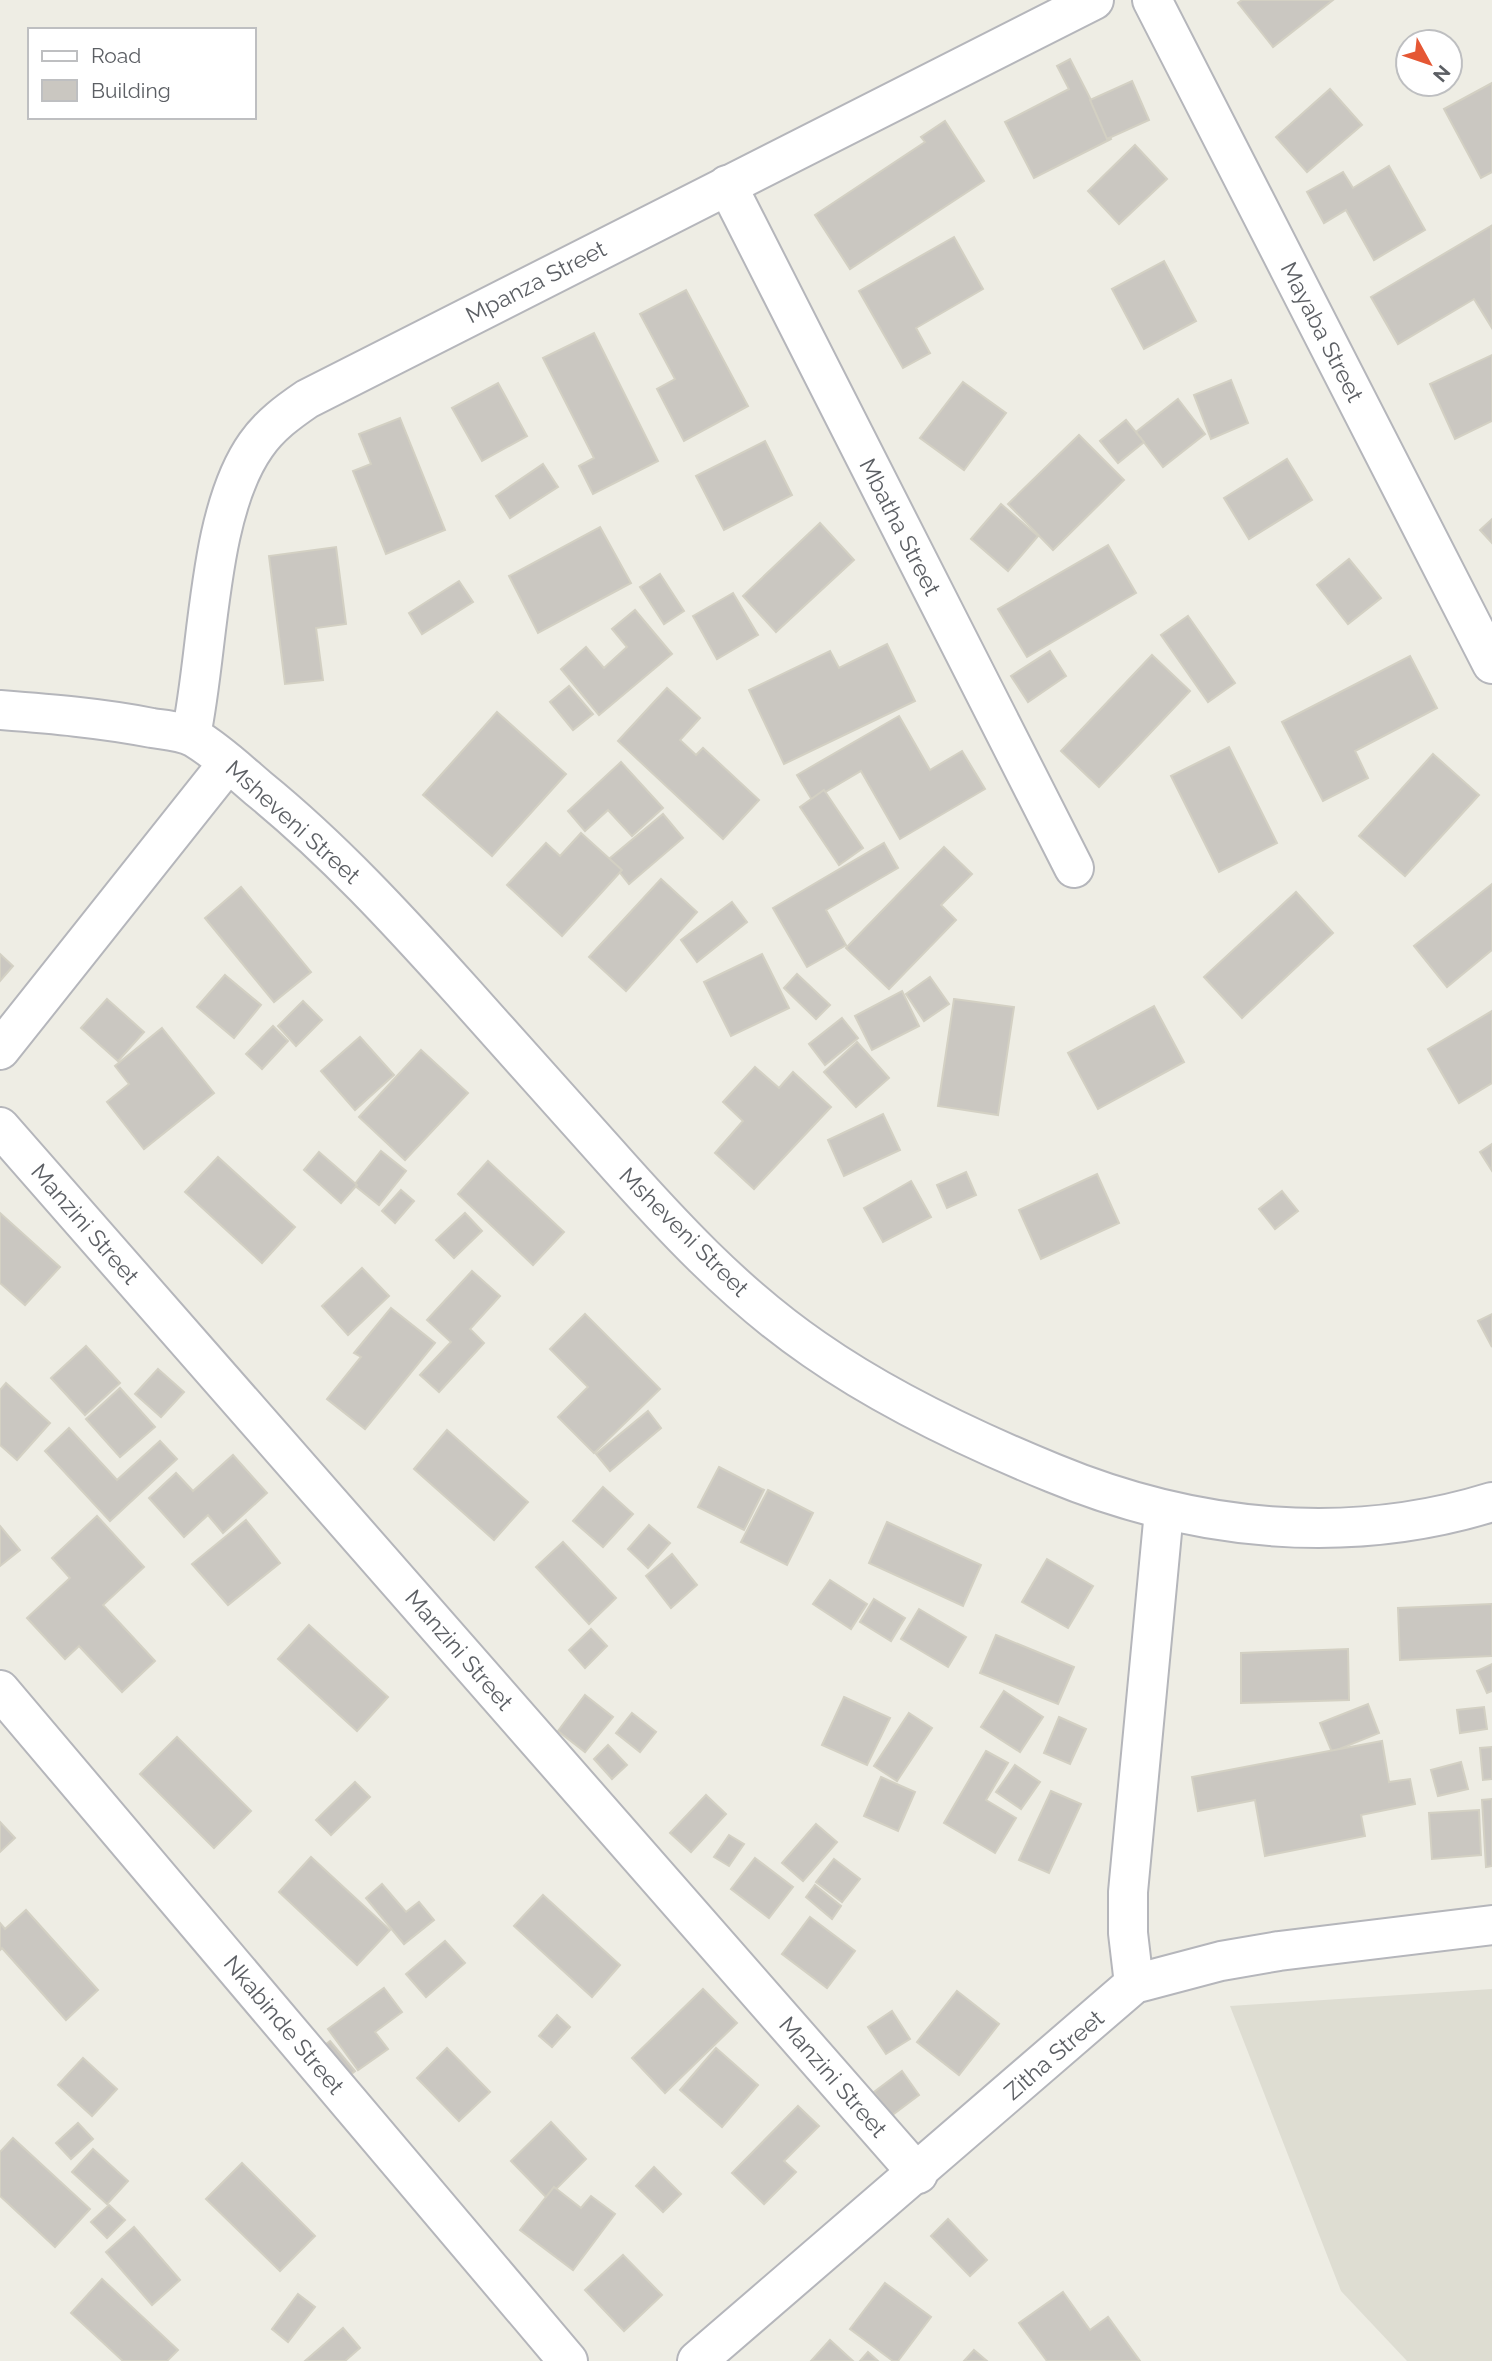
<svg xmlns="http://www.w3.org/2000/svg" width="1492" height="2361" viewBox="0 0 1492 2361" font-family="Raleway,sans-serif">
<rect width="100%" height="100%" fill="#eeede4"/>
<path fill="#deddd2" d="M1492,1989V2361H1407L1341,2291L1230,2006Z"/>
<g fill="#cac7c1" stroke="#d3d0c3" stroke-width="2">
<path d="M1242,0H1333L1273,47L1238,3Z"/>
<path d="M1070,59L1111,139L1034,178L1005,122L1069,89L1057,66Z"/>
<path d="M1132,81L1149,120L1107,139L1090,100Z"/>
<path d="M1492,83V172L1481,178L1444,109Z"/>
<path d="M1330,89L1362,125L1307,172L1276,137Z"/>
<path d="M945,121L984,181L850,269L815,215L925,142L921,137Z"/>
<path d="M1135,145L1167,179L1119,224L1088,191Z"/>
<path d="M1389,166L1425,230L1374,260L1346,210L1324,223L1307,192L1343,172L1353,188Z"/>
<path d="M1491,226L1492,328L1474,299L1398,344L1371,297Z"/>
<path d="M954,237L983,289L916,328L930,353L903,368L859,291Z"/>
<path d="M1164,261L1196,321L1144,349L1112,289Z"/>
<path d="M686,290L748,406L684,441L657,389L675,379L640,314Z"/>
<path d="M594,333L658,461L593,494L579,466L594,458L543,358Z"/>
<path d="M1492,355V421L1455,439L1430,384Z"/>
<path d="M1231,380L1248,423L1211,439L1194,395Z"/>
<path d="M963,382L1006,413L964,470L920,438Z"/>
<path d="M498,383L527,436L482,461L452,408Z"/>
<path d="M1178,399L1205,434L1163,467L1136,432Z"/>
<path d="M400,418L445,530L386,554L353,471L371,464L359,434Z"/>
<path d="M1126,420L1144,442L1118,463L1100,441Z"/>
<path d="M1079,435L1124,480L1053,550L1008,504Z"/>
<path d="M765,441L792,495L724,530L696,476Z"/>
<path d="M1287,459L1312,500L1249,539L1224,498Z"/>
<path d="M543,464L558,487L510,518L496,496Z"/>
<path d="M1001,504L1038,536L1008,571L971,539Z"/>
<path d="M1492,519V543L1480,530Z"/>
<path d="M820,523L854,560L776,632L743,596Z"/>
<path d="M600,527L631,583L538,633L509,576Z"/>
<path d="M1108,545L1136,593L1027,657L998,609Z"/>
<path d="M336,547L346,624L316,628L323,680L285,684L269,556Z"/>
<path d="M1349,559L1381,598L1348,624L1317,585Z"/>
<path d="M660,574L684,611L664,624L640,587Z"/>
<path d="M459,581L473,602L422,634L409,613Z"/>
<path d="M733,593L758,635L717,659L693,616Z"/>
<path d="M635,610L672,654L599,715L561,669L586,647L604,668L627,647L612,629Z"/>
<path d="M1188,616L1235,683L1208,702L1161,635Z"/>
<path d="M887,644L915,701L784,764L749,690L830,651L839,668Z"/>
<path d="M1050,651L1066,676L1028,702L1011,676Z"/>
<path d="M1152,655L1190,691L1099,787L1061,751Z"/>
<path d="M1410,656L1437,708L1355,751L1368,778L1323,801L1282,722Z"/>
<path d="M569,686L593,714L573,730L550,702Z"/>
<path d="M667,688L700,718L680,740L696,755L703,748L759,800L723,839L618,741Z"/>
<path d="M497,712L566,774L492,856L423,795Z"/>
<path d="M899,716L930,770L962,751L985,789L900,839L861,771L812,800L797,775Z"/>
<path d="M1229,747L1277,843L1219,872L1171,776Z"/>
<path d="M1433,754L1479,795L1405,876L1359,836Z"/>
<path d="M621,762L663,808L632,836L608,810L585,831L568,811Z"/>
<path d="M824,790L863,848L839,865L800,807Z"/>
<path d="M663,814L683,838L629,884L609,859Z"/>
<path d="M581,833L622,870L562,936L507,885L546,843L560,856Z"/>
<path d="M884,843L898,868L826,910L846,945L807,967L773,908Z"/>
<path d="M944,847L972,874L941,905L956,920L889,989L846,948Z"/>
<path d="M661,879L697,912L626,991L589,957Z"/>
<path d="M1492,884V950L1447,987L1414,946Z"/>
<path d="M241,887L311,972L274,1002L205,918Z"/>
<path d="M1296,892L1333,933L1242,1018L1204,977Z"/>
<path d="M732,902L747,922L697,962L681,940Z"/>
<path d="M0,954L13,966L0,981Z"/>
<path d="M762,954L789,1008L731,1036L704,982Z"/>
<path d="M797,974L830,1005L816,1019L784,988Z"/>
<path d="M225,975L261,1005L234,1038L197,1007Z"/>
<path d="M930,977L949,1004L924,1021L906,994Z"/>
<path d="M902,991L919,1026L872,1050L855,1016Z"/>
<path d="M107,999L144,1032L118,1061L81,1028Z"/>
<path d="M954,999L1014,1007L998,1115L938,1106Z"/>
<path d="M303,1001L322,1020L296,1046L278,1026Z"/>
<path d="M1154,1006L1184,1062L1098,1109L1068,1053Z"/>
<path d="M1492,1011V1083L1459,1103L1428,1049Z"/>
<path d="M842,1018L858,1038L825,1065L809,1044Z"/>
<path d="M273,1026L288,1041L262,1069L246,1054Z"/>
<path d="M162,1028L214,1093L144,1149L107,1102L129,1084L115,1066Z"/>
<path d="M360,1037L394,1075L355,1110L321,1071Z"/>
<path d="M857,1042L889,1078L856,1107L824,1072Z"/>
<path d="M421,1050L468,1093L405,1160L359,1117Z"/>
<path d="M755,1067L779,1088L793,1072L831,1107L754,1189L715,1153L743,1121L723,1102Z"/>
<path d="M883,1114L900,1150L844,1176L828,1140Z"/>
<path d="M1492,1144V1171L1480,1152Z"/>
<path d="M381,1151L406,1171L379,1205L354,1185Z"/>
<path d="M319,1152L357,1185L341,1203L304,1170Z"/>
<path d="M218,1157L295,1227L262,1263L185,1192Z"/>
<path d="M488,1161L564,1232L533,1265L458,1194Z"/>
<path d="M966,1172L976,1195L947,1208L937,1185Z"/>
<path d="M1097,1174L1119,1223L1041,1259L1019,1210Z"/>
<path d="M911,1181L931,1217L883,1242L864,1208Z"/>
<path d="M401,1190L414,1201L395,1223L382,1211Z"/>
<path d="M1282,1191L1298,1211L1275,1229L1259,1209Z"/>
<path d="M0,1213L60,1267L25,1305L0,1283Z"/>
<path d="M465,1213L482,1231L454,1258L436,1240Z"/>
<path d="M362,1268L389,1296L348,1335L322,1306Z"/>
<path d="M472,1271L500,1296L470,1329L484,1343L439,1392L420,1375L451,1342L427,1320Z"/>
<path d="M391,1308L435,1343L365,1429L327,1399L361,1357L354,1353Z"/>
<path d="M585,1314L660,1389L594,1453L558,1417L588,1387L550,1349Z"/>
<path d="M1492,1314V1347L1478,1321Z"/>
<path d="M86,1346L120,1383L85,1415L51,1378Z"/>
<path d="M158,1369L184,1392L161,1417L135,1394Z"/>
<path d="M6,1383L50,1423L17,1460L0,1445V1390Z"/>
<path d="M120,1388L155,1427L120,1457L86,1419Z"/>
<path d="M648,1411L661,1428L610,1471L596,1454Z"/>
<path d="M69,1428L117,1480L160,1441L177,1459L110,1521L45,1451Z"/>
<path d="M447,1430L528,1502L494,1540L414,1469Z"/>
<path d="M233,1455L267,1493L223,1533L208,1515L184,1537L149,1498L176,1473L193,1491Z"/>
<path d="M719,1467L764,1490L744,1530L698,1507Z"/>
<path d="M603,1487L633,1514L603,1547L573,1521Z"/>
<path d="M768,1490L813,1513L787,1565L741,1542Z"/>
<path d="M97,1516L144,1567L103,1605L155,1661L122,1692L79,1646L65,1659L27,1618L70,1578L52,1558Z"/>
<path d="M246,1520L280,1563L228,1605L192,1564Z"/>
<path d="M887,1522L981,1565L963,1606L869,1563Z"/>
<path d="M649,1525L670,1543L648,1568L628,1549Z"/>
<path d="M0,1526L20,1550L0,1566Z"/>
<path d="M563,1542L616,1598L589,1624L536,1567Z"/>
<path d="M672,1554L697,1585L671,1608L646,1576Z"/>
<path d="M1047,1559L1093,1586L1068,1628L1022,1602Z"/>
<path d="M830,1580L867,1604L851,1629L813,1604Z"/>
<path d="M874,1599L905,1618L891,1641L860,1622Z"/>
<path d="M1492,1604V1656L1400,1660L1398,1608Z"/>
<path d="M919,1609L966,1637L948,1667L901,1639Z"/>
<path d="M309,1625L388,1697L357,1731L278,1659Z"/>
<path d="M591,1629L607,1646L585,1668L569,1650Z"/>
<path d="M996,1635L1074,1667L1058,1704L980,1673Z"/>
<path d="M1348,1649L1349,1700L1241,1703V1653Z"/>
<path d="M1492,1664V1691L1487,1693L1477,1671Z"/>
<path d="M1004,1691L1043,1717L1020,1752L981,1727Z"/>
<path d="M585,1695L613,1717L585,1752L558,1731Z"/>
<path d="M844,1697L890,1718L867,1765L822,1745Z"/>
<path d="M1368,1704L1379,1733L1332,1752L1320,1723Z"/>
<path d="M1484,1707L1487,1729L1460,1733L1457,1710Z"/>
<path d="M632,1713L656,1732L640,1752L616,1733Z"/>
<path d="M909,1713L932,1728L897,1781L874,1766Z"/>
<path d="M1059,1717L1086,1729L1070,1764L1044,1753Z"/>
<path d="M177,1737L251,1811L214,1848L140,1774Z"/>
<path d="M1382,1741L1389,1782L1410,1779L1415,1804L1361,1815L1365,1836L1265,1856L1255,1800L1198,1811L1192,1777Z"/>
<path d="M608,1745L627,1765L612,1779L594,1759Z"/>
<path d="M1492,1747V1779L1483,1780L1480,1748Z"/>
<path d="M986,1751L1008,1763L986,1800L1016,1818L995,1853L944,1823Z"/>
<path d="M1461,1762L1468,1789L1438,1796L1431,1770Z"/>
<path d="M1015,1765L1040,1782L1021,1809L996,1792Z"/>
<path d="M881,1777L915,1792L898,1831L864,1816Z"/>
<path d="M355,1782L370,1797L331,1835L316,1820Z"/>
<path d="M1051,1791L1081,1804L1049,1873L1019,1860Z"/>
<path d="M706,1795L726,1814L691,1852L670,1833Z"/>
<path d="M1492,1799V1866L1486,1867L1482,1800Z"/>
<path d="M1479,1810L1481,1855L1432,1859L1429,1813Z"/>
<path d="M0,1822L15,1838L0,1852Z"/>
<path d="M816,1824L837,1842L803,1881L782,1863Z"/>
<path d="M729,1835L744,1844L729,1866L714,1857Z"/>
<path d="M311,1857L390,1930L357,1965L279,1892Z"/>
<path d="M755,1858L793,1887L769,1918L731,1889Z"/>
<path d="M834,1859L860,1879L842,1902L816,1882Z"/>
<path d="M382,1884L406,1912L419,1902L434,1920L404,1944L366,1898Z"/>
<path d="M815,1885L841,1906L832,1919L806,1897Z"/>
<path d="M543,1895L620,1965L592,1997L514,1926Z"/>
<path d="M26,1910L98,1990L66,2020L2,1948L0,1950V1923L5,1929Z"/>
<path d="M810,1917L855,1951L827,1988L782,1954Z"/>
<path d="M445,1941L465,1963L426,1997L406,1974Z"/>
<path d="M384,1988L402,2012L375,2032L388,2049L358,2070L328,2029Z"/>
<path d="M703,1989L737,2023L665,2093L632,2058Z"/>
<path d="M957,1991L999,2024L959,2075L917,2042Z"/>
<path d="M892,2011L910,2039L886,2054L868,2027Z"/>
<path d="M557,2015L570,2027L552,2047L539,2036Z"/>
<path d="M330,2041L355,2071L330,2091L305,2060Z"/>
<path d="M447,2048L490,2092L459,2121L417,2078Z"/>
<path d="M716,2048L758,2085L722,2127L680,2090Z"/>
<path d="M83,2058L117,2089L92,2116L58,2085Z"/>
<path d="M902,2071L919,2095L891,2116L874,2092Z"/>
<path d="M798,2106L819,2126L784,2161L796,2172L764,2204L732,2173Z"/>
<path d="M551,2122L586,2159L547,2198L511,2161Z"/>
<path d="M78,2123L93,2139L71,2159L56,2143Z"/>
<path d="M13,2138L90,2209L55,2247L0,2196V2152Z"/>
<path d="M93,2149L128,2181L107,2204L72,2172Z"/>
<path d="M242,2163L315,2236L280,2271L206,2199Z"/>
<path d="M654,2167L681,2194L663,2212L636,2186Z"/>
<path d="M554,2187L581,2208L591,2196L615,2214L573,2270L520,2230Z"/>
<path d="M109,2205L125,2220L107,2238L91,2222Z"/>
<path d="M948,2219L987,2260L970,2276L931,2236Z"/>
<path d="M134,2227L180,2280L152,2305L106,2252Z"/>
<path d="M623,2255L662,2295L624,2331L585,2290Z"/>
<path d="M102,2279L178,2350L167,2361H123L71,2313Z"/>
<path d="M885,2283L931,2317L898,2361H893L850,2329Z"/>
<path d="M1063,2292L1090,2330L1108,2317L1140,2361H1047L1019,2323Z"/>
<path d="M298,2294L315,2307L288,2342L272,2329Z"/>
<path d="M343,2328L360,2348L345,2361H305Z"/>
<path d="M830,2340L853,2361H811Z"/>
<path d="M974,2350L987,2361H964Z"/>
<path d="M868,2352L878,2361H860Z"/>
</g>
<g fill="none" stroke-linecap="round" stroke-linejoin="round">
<g stroke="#b5b6bb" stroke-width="42">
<g id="minor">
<path d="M1152,0L1492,664"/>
<path d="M727,185L1074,868"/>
<path d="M0,710C51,714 101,718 152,728C165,730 183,731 195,738C218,752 238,771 258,788C333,849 398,920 462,991C510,1045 558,1098 606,1152C669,1223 735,1295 814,1349C887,1400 972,1440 1053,1473C1193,1531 1347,1547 1492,1502"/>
<path d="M191,735C209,651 207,514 256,445C270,425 288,412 307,399L1094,0"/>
<path d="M0,1050L228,763"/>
<path d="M0,1127L918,2174"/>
<path d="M0,1690L568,2361"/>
<path d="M1134,1984L1128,1933V1892L1164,1511"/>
<path d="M697,2361L1134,1984L1221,1961L1279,1951L1492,1925"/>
</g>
</g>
<use href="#minor" stroke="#fff" stroke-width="38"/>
</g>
<g text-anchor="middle" stroke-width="5" stroke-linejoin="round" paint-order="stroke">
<g font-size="23" fill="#5c5f64" stroke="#fff">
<text transform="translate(536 282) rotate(-27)" y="8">Mpanza Street</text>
<text transform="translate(1322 332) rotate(63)" y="8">Mayaba Street</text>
<text transform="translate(900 527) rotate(63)" y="8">Mbatha Street</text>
<text transform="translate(293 822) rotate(42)" y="8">Msheveni Street</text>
<text transform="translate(85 1224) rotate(49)" y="8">Manzini Street</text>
<text transform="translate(684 1232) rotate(45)" y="8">Msheveni Street</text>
<text transform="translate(459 1650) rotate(49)" y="8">Manzini Street</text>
<text transform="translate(284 2025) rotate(50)" y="8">Nkabinde Street</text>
<text transform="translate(1054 2055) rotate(-41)" y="8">Zitha Street</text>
<text transform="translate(833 2077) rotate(49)" y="8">Manzini Street</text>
</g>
</g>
<rect x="28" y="28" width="228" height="91" fill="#ffffff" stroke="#bebfc1" stroke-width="2"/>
<rect x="42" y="51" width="35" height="10" fill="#ffffff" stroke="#bebfc1" stroke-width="2"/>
<text x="91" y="63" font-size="21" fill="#5c5f64">Road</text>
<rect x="42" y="80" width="35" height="21" fill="#cac7c1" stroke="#bebfc1" stroke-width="2"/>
<text x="91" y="98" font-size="21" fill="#5c5f64">Building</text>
<g transform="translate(1429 63) rotate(130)"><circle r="33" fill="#ffffff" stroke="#bebfc1" stroke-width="2"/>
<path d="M0-5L12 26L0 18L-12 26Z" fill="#e55734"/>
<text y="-10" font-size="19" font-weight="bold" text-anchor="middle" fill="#5c5f64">N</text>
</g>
</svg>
